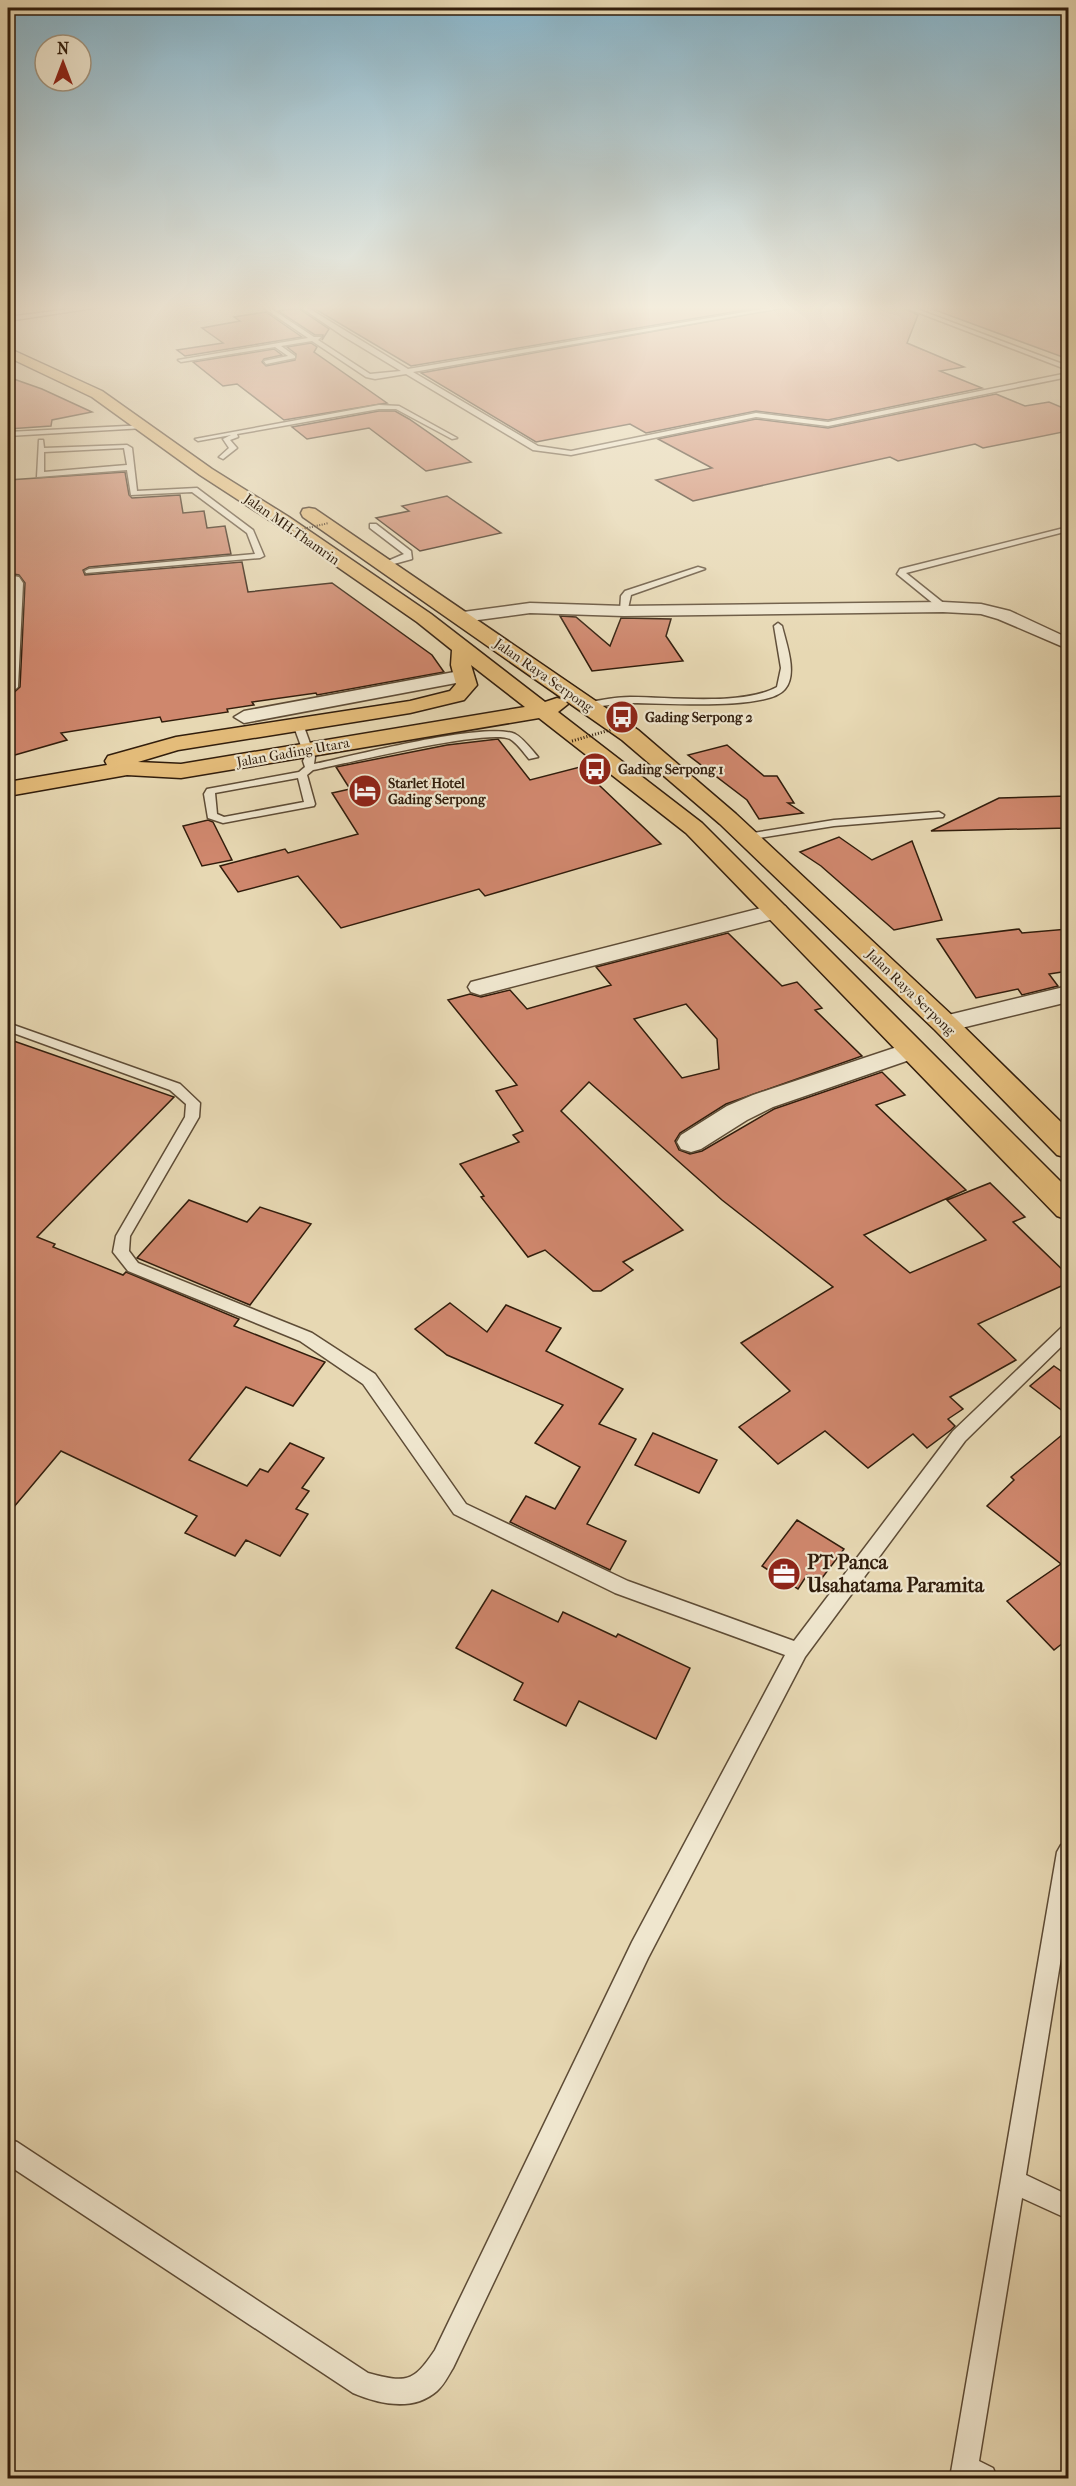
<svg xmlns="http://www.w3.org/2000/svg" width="1076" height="2486" viewBox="0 0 1076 2486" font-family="'IM FELL French Canon',serif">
<rect width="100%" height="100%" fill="#e7d8b3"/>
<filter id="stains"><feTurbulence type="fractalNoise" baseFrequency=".00333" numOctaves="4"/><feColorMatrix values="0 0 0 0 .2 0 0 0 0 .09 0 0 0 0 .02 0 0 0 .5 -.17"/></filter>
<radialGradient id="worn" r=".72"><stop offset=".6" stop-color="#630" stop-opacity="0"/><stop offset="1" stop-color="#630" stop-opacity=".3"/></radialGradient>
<g fill="#cf876d" stroke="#311d0c" stroke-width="1.5" fill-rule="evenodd">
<path d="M310,306H769L411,366Z"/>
<path d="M795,306H899L918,315L907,343L964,367L940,371L982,388L828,420L756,411L646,433L630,424L536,442L421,373Z"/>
<path d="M932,306H1068V359L932,309Z"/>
<path d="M298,308L329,329L322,340L323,335H315L278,311Z"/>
<path d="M266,312L302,337L185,356L177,350L223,343L202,328L240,321L234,317Z"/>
<path d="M311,343L317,347L314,352L387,403L284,420L237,384L223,386L193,362L274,349L282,355L264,359L262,362L266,366L295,360L296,354L287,347Z"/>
<path d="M8,377L42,389L92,412L52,420L51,426L8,429Z"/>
<path d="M996,394L1025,406L1049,402L1068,410V431L983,448L975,444L898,461L890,457L693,501L656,480L712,468L658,439L756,419L828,428Z"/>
<path d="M379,411H395L409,419L471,462L426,471L369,428L307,439L292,427Z"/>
<path d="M125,472L129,495L132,498L180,495L183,513L204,511L207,528L225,526L231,554L89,567L83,570L85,575L242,562L248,592L332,583L432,655L444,672L317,695L316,693L252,702L254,705L227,709L228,712L162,722L160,717L61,733L67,740L8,757V698L20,687L25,583L19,575L8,573V480Z"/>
<path d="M447,496L501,533L420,551L376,518L409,511L402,506Z"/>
<path d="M8,582L13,584L8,668Z"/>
<path d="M560,616L576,617L610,646L621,618L671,619L666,636L683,661L592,671Z"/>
<path d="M498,739L530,780L580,767L661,844L485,896L479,889L341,928L298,876L238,892L220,866L285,849L288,853L358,834L332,793L350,789L336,767L447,745Z"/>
<path d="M727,745L764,776H777L794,803H788L803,813L759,819L747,800L688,755Z"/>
<path d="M1068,796V828L931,831L999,798Z"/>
<path d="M208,820L213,822L232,860L202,866L183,826Z"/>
<path d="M839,837L872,860L912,841L942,920L894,930L821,866L800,852Z"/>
<path d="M1019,929L1022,933L1068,929V971L1049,974L1058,986L1022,995L1018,989L976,998L937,939Z"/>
<path d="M728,933L782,986L797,982L822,1008L815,1010L862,1056L726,1104L680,1133L675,1141L679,1150L690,1154L702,1151L774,1109L882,1072L905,1095L876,1105L966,1190L864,1235L910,1273L986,1240L947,1200L990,1183L1025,1217L1013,1222L1068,1275V1283L978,1324L1016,1360L950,1397L963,1409L948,1419L955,1426L951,1430L927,1448L913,1434L868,1468L825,1431L778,1464L739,1427L790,1391L741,1343L833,1287L722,1200L589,1082L561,1111L683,1230L623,1262L633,1270L601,1291H593L545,1250L528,1257L481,1197L484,1196L460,1164L519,1142L513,1135L523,1131L496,1091L517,1085L448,1000L470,994L481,997L510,990L527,1009L611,985L596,967ZM686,1004L717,1039L719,1069L682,1078L634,1019Z"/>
<path d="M8,1039L174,1097L37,1237L55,1244L53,1247L123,1275L126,1272L239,1319L234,1326L325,1362L293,1406L246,1387L189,1460L247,1486L260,1469L268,1472L290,1443L324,1458L302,1488L309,1491L296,1509L308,1514L280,1556L246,1540L235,1556L185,1533L197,1516L61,1451L8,1514Z"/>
<path d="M189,1200L247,1222L260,1207L311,1224L250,1305L137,1258Z"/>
<path d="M450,1303L487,1332L506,1305L561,1328L546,1351L623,1389L599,1424L636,1439L587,1524L626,1541L610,1570L510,1522L526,1496L555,1509L580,1467L535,1443L563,1405L447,1355L415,1329Z"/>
<path d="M1054,1366L1068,1376V1415L1030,1386Z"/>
<path d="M1068,1430V1639L1054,1650L1007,1601L1061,1564L987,1506L1014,1480L1011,1477Z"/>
<path d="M653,1433L717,1460L699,1493L635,1465Z"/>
<path d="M797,1520L844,1549L819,1582L807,1575L798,1589L762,1566Z"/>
<path d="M492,1590L558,1622L563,1612L616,1637L618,1634L690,1668L656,1739L579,1701L566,1726L514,1700L523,1683L456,1648Z"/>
</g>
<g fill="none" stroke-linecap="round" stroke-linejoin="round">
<g stroke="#5e4c36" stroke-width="3">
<g id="lane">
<path d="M93,306H107L8,321V317Z"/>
<path d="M261,306H267L314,337H321L318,340L370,374L401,371L343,336L299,306H305L408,369L781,306H793L413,372L538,446L571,451L756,413L828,422L1068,373V377L828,426L756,417L571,455L533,450L406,374L375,379L366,377L312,341L281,346L295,356V358L266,364L264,361L288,356L275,347L181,362L178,360L308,338Z"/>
<path d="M901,306H909L1068,366V370Z"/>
<path d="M379,405L399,406L457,438L452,439L396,409H379L237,434L238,437L230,440L237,448L223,459L219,457L229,448L223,439L231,435L198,441L195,439Z"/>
<path d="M146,425L144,428L8,436V432Z"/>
<path d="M39,440H43L44,448L127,445L132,448L137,491L197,488L253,530L264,556L260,558L86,573L85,571L89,569L255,554L247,533L192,492L131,495L127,470L37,477ZM124,448L127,465L44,472V452Z"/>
<path d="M370,524H376L411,551L412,559L383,567V563L404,554L370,528Z"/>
<path d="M1068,527V531L906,573L946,605V609H940L897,574L900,569Z"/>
<path d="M698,567L705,569L631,595L627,613L620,611L621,596L625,591Z"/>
<path d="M8,575L19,577L23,583L18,687L8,696L15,583L8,580Z"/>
<path d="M778,623L782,626C786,643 798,674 785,689C767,712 656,702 626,703C613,704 601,706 589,708L584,705L589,702C603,700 616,697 630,697C670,697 743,706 777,687L781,668L774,626Z"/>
<path d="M298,721L303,724L315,757L314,764C353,756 484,721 515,734C523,738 532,750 538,757L529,759C524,753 517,743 510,739C489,728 344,764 313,770L307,775L315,804L314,806L223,823L208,818L204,794L207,789L299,772L305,767L303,761L305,757L293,724ZM298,778L304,802L224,817L217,814L215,793Z"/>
<path d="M939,812L944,815L943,817L834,826L747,840L742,837L747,834L834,820Z"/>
<path d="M8,1023L180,1084L200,1103L199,1117L130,1236L129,1251L138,1263L312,1333L375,1374L466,1504L628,1581L794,1641L953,1431L1062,1327L1068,1325V1340L965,1441L805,1657L648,1958L453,2368C448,2376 444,2385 437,2391C413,2412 379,2404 353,2393L8,2165V2139L17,2142L368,2373C406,2383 413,2383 435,2350L632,1942L785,1655L615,1593L454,1514L363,1384L300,1341L128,1271L113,1252L116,1236L185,1117L186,1104L170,1090L8,1031Z"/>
<path d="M1068,1841V1914L1026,2175L1068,2195V2219L1022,2198L979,2461L993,2468L997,2478H950L1057,1852L1061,1845Z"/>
</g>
</g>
<g stroke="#5e4c36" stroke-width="3">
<g id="street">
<path d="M943,602L981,604L1010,611L1068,638V649L998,619L981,614L943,612L624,616L530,613L463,622L454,617L463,612L530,603L624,606Z"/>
<path d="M465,670L474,676L472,680L244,723L234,717L244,711Z"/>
<path d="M777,904L785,906L789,911L785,916L480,995L471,992L468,987L471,982Z"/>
<path d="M1068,986V1002L945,1032L936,1030L932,1024L936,1018Z"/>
<path d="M912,1042L921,1044L925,1050L921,1056L773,1107L747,1120L701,1149L691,1152L681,1149L677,1142L681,1135L727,1106L753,1095Z"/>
</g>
</g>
<g stroke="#311d0c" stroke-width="3">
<g id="primary">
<path d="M8,348L102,391L212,469L289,517L431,614L545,702L557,698L564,700L568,704L558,712L702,823L1068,1189V1220L1057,1216L686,833L539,718L181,778L127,775L8,796V782L107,765L105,761L108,756L176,737L410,701L450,691L456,684L451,665L452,650L417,622L277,525L200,475L92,397L8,357ZM471,665L525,707L181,764L138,762L178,750L410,713L464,700L477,685Z"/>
<path d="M309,508L315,509L638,730L736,814L955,1018L1068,1129V1158L1057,1155L935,1030L720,824L622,740L303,517L301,513L303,509Z"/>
</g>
</g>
<use href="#lane" fill="#efe6ce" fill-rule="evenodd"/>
<use href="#street" fill="#efe6ce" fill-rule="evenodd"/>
<use href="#primary" fill="#e4bc7a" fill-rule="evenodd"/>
<path stroke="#311d0c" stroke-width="2" stroke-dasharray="1 1.5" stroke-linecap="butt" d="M290,532L329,523"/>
<path stroke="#311d0c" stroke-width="3" stroke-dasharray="1 2" stroke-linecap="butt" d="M572,741L627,725"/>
</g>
<linearGradient id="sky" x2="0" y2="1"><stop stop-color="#88b7ce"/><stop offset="0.47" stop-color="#f4eddd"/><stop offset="1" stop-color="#f4eddd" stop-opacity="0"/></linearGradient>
<rect width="1076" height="654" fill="url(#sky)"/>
<defs>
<g id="bus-disc" transform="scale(1.725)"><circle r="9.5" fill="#8f2418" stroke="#efe6ce"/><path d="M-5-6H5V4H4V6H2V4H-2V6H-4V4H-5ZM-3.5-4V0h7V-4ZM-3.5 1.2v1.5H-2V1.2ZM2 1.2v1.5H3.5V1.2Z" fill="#fff"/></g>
<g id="hotel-disc" transform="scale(1.725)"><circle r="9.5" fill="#8f2418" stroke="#efe6ce"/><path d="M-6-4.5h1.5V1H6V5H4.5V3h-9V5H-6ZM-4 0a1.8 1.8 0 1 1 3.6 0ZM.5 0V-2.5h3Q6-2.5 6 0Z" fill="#fff"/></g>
<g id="office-disc" transform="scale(1.725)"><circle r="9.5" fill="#8f2418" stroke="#efe6ce"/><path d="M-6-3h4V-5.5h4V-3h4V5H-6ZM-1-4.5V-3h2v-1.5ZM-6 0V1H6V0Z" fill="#fff"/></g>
</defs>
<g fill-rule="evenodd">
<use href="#bus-disc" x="622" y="717"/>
<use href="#bus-disc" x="595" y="769"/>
<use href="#hotel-disc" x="365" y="791"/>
<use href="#office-disc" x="784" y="1574"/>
</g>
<g text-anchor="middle" stroke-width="4.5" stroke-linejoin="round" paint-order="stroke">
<g font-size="14" fill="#311d0c" stroke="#efe6ce">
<text transform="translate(292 529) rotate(35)" y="5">Jalan MH.Thamrin</text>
<text transform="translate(544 675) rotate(35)" y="5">Jalan Raya Serpong</text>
<text transform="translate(293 752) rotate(-10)" y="5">Jalan Gading Utara</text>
<text transform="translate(911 992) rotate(44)" y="5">Jalan Raya Serpong</text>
</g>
<g font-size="14" font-weight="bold" fill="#311d0c" stroke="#efe6ce" text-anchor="start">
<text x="645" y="722">Gading Serpong 2</text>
<text x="618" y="774">Gading Serpong 1</text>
<text x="388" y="788">Starlet Hotel<tspan x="388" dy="16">Gading Serpong</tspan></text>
</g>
<g font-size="20" font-weight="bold" fill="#311d0c" stroke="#efe6ce" text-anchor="start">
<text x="807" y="1569">PT Panca<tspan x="807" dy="23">Usahatama Paramita</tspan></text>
</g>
</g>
<rect width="1076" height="2486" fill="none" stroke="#e7d8b3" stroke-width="30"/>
<rect x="9" y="9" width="1058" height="2468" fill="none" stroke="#311d0c" stroke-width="3"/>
<rect x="15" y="15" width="1046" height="2456" fill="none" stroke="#311d0c" stroke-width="1.5"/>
<g transform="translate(63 63)"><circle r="28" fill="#efe6ce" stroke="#a39680" stroke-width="1.5"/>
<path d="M0-4.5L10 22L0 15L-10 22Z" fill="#8f2418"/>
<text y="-9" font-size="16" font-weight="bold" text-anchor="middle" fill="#311d0c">N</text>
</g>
<rect width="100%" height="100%" filter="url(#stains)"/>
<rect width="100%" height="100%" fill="url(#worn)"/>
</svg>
